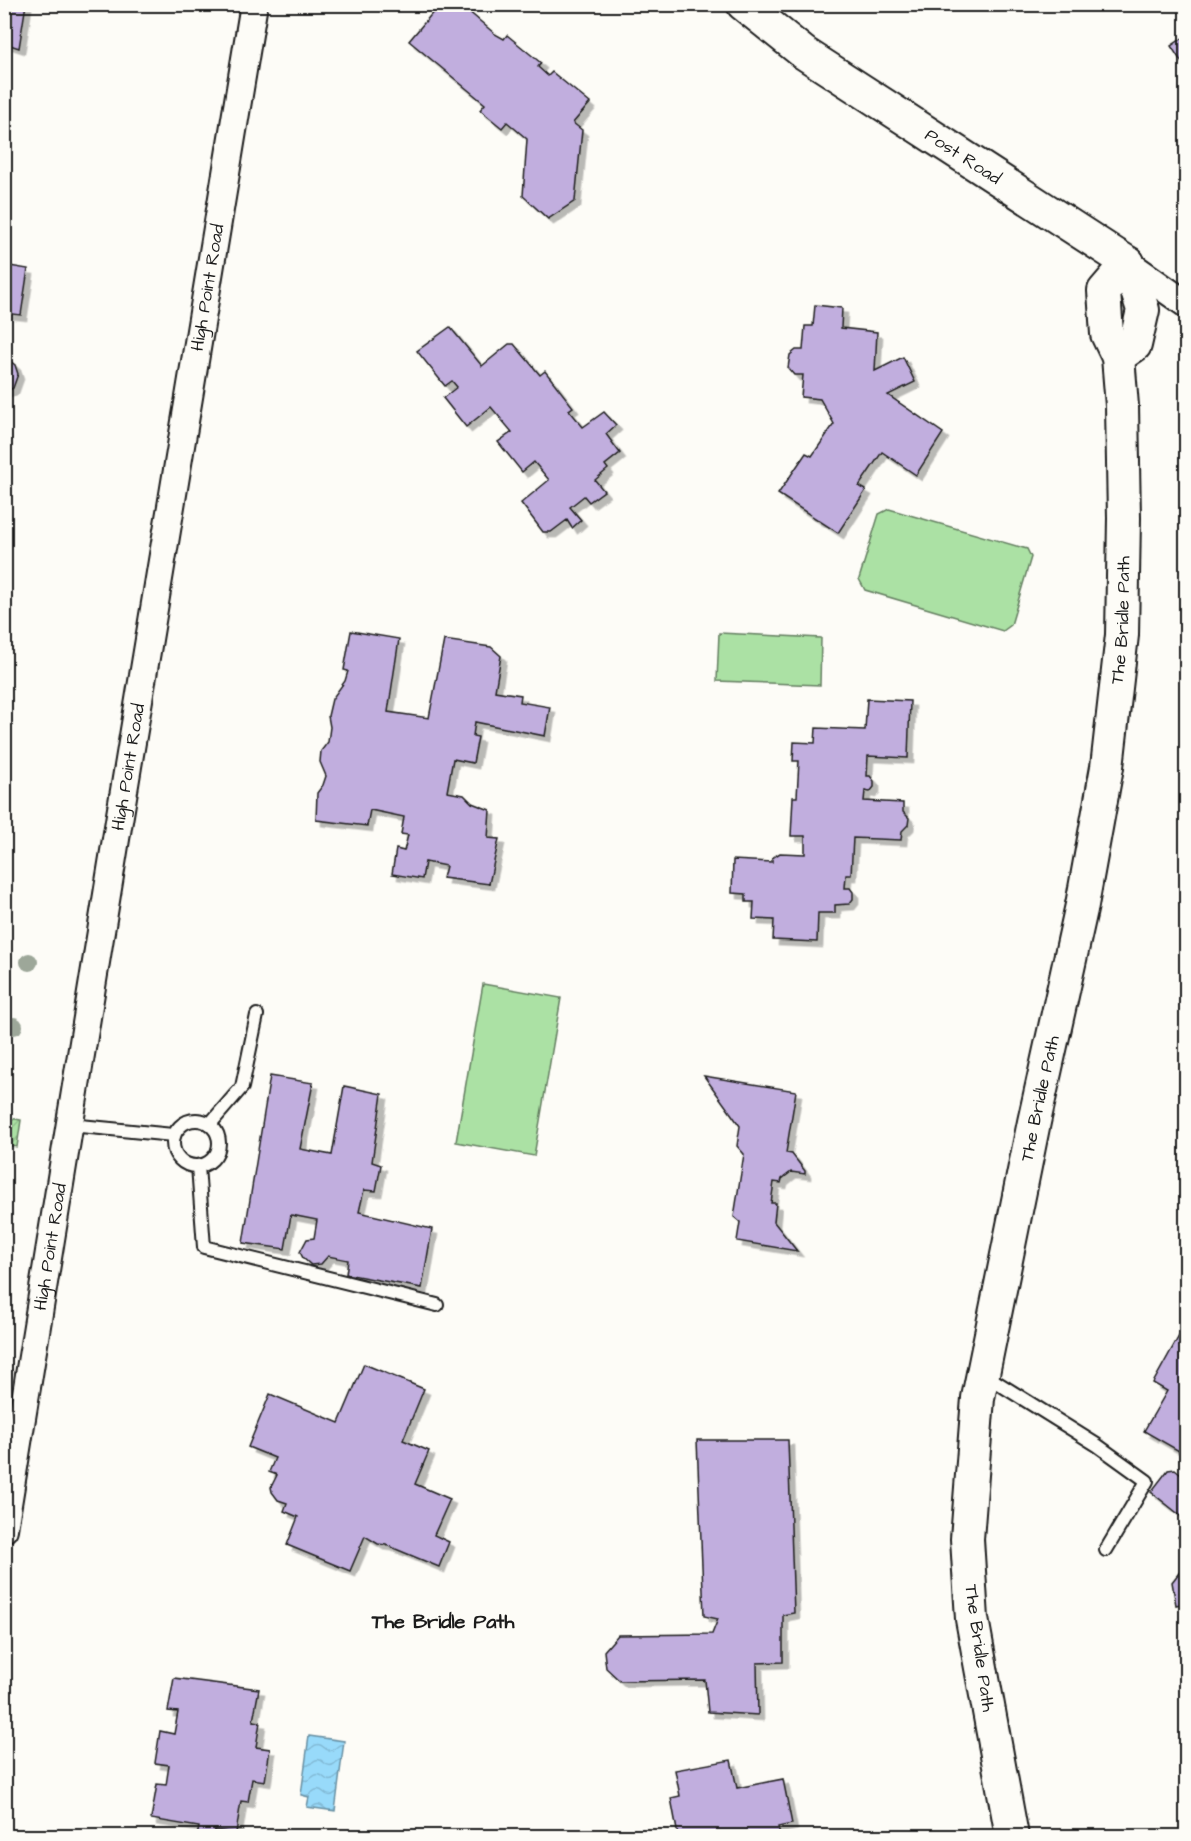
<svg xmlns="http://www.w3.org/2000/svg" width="1191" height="1841" viewBox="0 0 1191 1841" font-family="'Architects Daughter',sans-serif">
<defs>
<pattern id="garden-furrows" width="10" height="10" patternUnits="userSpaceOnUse" patternTransform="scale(1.5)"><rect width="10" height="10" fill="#abe1a4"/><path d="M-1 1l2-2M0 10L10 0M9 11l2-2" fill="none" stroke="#93c08d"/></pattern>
<pattern id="water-waves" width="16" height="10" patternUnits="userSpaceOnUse" patternTransform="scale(1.5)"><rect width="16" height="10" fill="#98dafa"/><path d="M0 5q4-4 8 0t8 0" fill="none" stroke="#82bad6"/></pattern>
<filter id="shadow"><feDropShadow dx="5.5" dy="5.5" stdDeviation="0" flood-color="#0004"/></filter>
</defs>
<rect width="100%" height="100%" fill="#fdfcf7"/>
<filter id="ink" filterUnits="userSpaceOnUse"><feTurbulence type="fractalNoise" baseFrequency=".0167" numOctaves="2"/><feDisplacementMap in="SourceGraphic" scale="12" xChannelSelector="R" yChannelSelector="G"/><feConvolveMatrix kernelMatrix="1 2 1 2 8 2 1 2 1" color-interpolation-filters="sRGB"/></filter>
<g filter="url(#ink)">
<path fill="url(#garden-furrows)" stroke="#647e60" stroke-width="1.5" d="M5,1117L21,1120L17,1147L5,1145Z"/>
<g fill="#abe1a4" stroke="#647e60" stroke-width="1.5">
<path d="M889,509L1027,549L1031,557L1011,625L1003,631L865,590L859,579L879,514Z"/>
<path d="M719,633L821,638L820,685L717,681Z"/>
<path d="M483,984L561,998L534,1156L456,1142Z"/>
</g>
<path fill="url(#water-waves)" stroke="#668ea1" stroke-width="1.5" d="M309,1736L344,1741L335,1811L307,1807L309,1797L301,1795Z"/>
<g fill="#c1aede" stroke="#1c1c1c" stroke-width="1.5" filter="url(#shadow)">
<path d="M4,4H26L19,48L4,43Z"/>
<path d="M440,4H460L495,34L504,39L507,35L541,63L538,67L548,76L552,72L590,103L573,123L582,130L575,201L548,219L523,196L527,139L507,122L502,128L480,110L485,104L409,41Z"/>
<path d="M1186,36V69L1171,46Z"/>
<path d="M4,265L28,269L21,315L4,313Z"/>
<path d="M815,305L842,308L841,328L877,332L875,371L903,357L915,382L888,395L943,433L916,475L882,452L859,486L866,490L838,533L778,494L806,453L812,456L834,424L820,399L801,397L803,375H794L788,368L790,355L796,350H803L805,326H813Z"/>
<path d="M450,327L482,366L509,344H514L540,375L545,371L573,407L569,410L583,427L604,412L616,425L606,434L620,453L605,465L608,469L595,480L604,491L589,502L584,496L570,507L581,520L572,528L567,520L551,532H543L521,503L549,480L534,462L522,472L498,442L512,432L491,407L466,427L443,398L457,387L452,381L445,386L417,351Z"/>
<path d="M4,356L15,365L18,374L13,388L4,393Z"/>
<path d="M351,631L399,639L388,712L429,718L444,640L491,647L501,656L495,691L521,695L520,702L550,707L545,736L475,722L473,736L478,737L473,763L453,759L447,792L464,795L472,803L490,810L488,838L499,839L489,884L443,878L446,866L425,862L422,879L392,874L396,849L404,851L408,835L401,834L404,817L370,810L367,826L316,820L317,793L323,785L326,776L320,762L321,751L328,742L330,727L328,716L332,699L345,681L348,671L344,670Z"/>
<path d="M867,699L910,701L908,758L868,756L867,776H870L874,781V787L870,792L865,791L864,801L903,803V812L909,818L908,825L902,831L901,840L853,838L851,875H846L845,888H850L853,892V899L849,904L835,905V913H818L817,942L773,940L774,920L753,919L754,902H746V894L732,893L733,860L772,862V858L780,853L805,854V836H791L793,797H797L799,761H793L794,742L815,743L816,728L865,730Z"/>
<path d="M270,1076L313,1083L300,1149L332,1155L344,1086L382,1094L372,1162L381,1165L376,1191L364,1190L359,1212L432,1229L422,1288L346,1274L348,1260L328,1256L321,1264L311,1265L303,1258L300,1252L307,1239L314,1238L317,1220L291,1215L285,1249L243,1243Z"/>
<path d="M704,1076L796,1091L786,1153L792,1154L805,1171V1174L791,1172L782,1179L781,1183L774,1182L771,1203H776L774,1222L797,1251L737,1241L740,1222L734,1217L744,1154L737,1146L740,1126Z"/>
<path d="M1184,1327L1186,1328V1455L1144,1431L1167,1391L1153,1383Z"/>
<path d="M364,1364L424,1389L403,1440L429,1451L415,1484L450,1499L434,1535L449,1542L439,1567L386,1545L378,1544L365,1536L350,1571L287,1545L298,1517L284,1511L287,1503L278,1500L272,1492L271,1487L277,1475L269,1472L275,1458L248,1447L270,1394L339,1423Z"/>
<path d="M697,1440H788L794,1613L783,1615V1662L757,1663L758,1715L708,1712L705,1680L620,1681L606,1668L604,1651L618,1635L712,1634L718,1619L704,1616Z"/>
<path d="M1175,1469L1186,1478V1520L1151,1492L1168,1470Z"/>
<path d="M1186,1526V1544L1178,1537Z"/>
<path d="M1186,1568V1603L1176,1605L1172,1582L1182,1569L1185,1571Z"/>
<path d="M174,1678L259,1689L253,1721L260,1722L256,1747L270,1749L265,1781L252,1779L248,1802L241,1801L236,1833L215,1830L213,1836H197L199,1827L151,1819L157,1784L166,1785L169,1765L155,1763L160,1731L174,1734L178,1712L168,1711Z"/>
<path d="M731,1760L737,1788L783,1779L792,1824L778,1827L780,1836H717V1834L701,1836H678L671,1798L680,1796L675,1770Z"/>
</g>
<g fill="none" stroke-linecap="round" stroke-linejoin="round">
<g stroke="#1c1c1c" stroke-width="16">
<g id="service">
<circle cx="196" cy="1143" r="23"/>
<path d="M210,1124L242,1087L257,1015"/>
<path d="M70,1125L173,1135"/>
<path d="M198,1166L204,1247L437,1305"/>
<path d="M985,1375L1097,1445L1147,1481L1106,1550"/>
</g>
</g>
<g stroke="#1c1c1c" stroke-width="30">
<g id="minor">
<path d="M1128,263L1186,304"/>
<path id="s1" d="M4,1529L116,839L254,4"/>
</g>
</g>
<g stroke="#1c1c1c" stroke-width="36">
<g id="tertiary">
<path id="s2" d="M743,4L804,53L1128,263"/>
<path d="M1118,357L1135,345L1143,310L1128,263"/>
<path id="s3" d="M1012,1836L972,1619L967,1539L978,1398L1034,1122L1082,905L1107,767L1122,635L1124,518L1122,406L1118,357L1107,334L1104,291L1128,263"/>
</g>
</g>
<use href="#service" stroke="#fdfcf7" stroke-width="12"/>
<use href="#minor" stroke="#fdfcf7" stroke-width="26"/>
<use href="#tertiary" stroke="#fdfcf7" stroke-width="32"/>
</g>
<g fill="#9da799">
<circle cx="29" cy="962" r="9"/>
<circle cx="14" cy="1026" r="9"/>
</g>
</g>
<g text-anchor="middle" stroke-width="4.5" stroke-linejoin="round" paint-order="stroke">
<g font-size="18" fill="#1c1c1c" stroke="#fdfcf7">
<text dy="6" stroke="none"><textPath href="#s2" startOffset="268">Post Road</textPath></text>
<text dy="6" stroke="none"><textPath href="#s1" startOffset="1258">High Point Road</textPath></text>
<text dy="6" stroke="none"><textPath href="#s3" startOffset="1234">The Bridle Path</textPath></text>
<text dy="6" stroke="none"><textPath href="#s1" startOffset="772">High Point Road</textPath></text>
<text dy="6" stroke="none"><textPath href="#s3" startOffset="748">The Bridle Path</textPath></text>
<text dy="6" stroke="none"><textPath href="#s1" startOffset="286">High Point Road</textPath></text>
<text transform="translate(980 1648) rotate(82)" y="6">The Bridle Path</text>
</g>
<g font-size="20" font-weight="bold" fill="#1c1c1c" stroke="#fdfcf7">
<text x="443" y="1628">The Bridle Path</text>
</g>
</g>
<rect width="1191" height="1841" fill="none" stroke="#fdfcf7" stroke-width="24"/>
<rect x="12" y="12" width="1167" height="1817" fill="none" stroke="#1c1c1c" stroke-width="2" filter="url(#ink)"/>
</svg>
